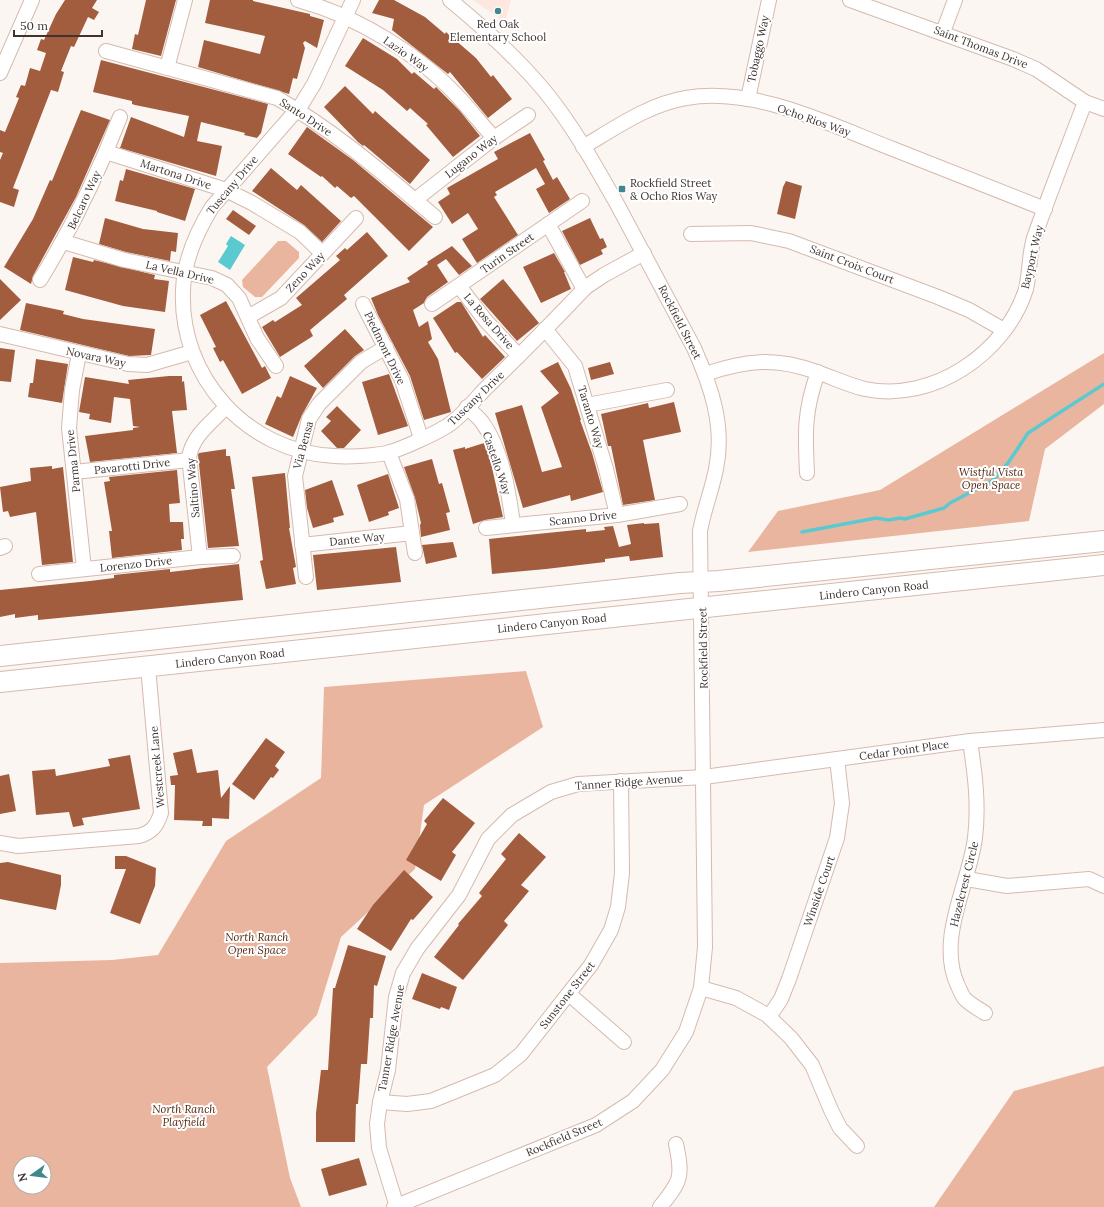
<svg xmlns="http://www.w3.org/2000/svg" width="1104" height="1207" viewBox="0 0 1104 1207" font-family="Lora,serif">
<rect width="100%" height="100%" fill="#fcf6f3"/>
<path fill="#fde7de" d="M473,0H511L505,22Z"/>
<g fill="#eab59f" fill-rule="evenodd">
<path d="M278,241H286L299,252V258L262,297H255L243,287L242,280Z"/>
<path d="M1104,353V404L1045,449L1029,521L748,552L778,511L880,490Z"/>
<path d="M526,671L543,727L424,805L415,869L341,937L317,1015L267,1067L290,1178L301,1207H0V963L112,960L158,955L226,841L321,778L324,687ZM20,1163H44V1187H20Z"/>
<path d="M1104,1066V1207H934L1014,1091Z"/>
</g>
<path fill="#5bcad0" d="M231,236L245,245L230,270L218,262L228,246L226,244Z"/>
<g fill="none" stroke-linecap="round" stroke-linejoin="round">
<path stroke="#5bcad0" stroke-width="3.5" d="M802,532L876,518L889,520L900,518L905,519L944,508L950,503L992,481L1008,463L1028,433L1104,384"/>
</g>
<g fill="#a25d3f">
<path d="M65,0H97L92,8L99,12L94,20L88,17L74,47L71,46L61,71L64,72L58,92L51,90L13,188L19,190L14,207L0,202V160L3,153L0,152V130L5,132L19,98L16,97L21,85L25,86L30,68L40,71L46,53L37,50L41,39L44,40L56,14Z"/>
<path d="M146,0H176L161,56L132,49L135,34L138,35Z"/>
<path d="M210,0H253V1L310,14V16L324,20L317,48L305,41L303,43L305,48L297,79L293,78L289,94L198,67L204,40L260,54L265,36L205,23Z"/>
<path d="M379,0H394L425,17L445,34L446,32L476,58L491,77L493,75L512,99L488,118L450,72L448,74L392,30L394,19L372,13Z"/>
<path d="M363,38L397,59L412,74L414,72L434,89L436,87L460,111L480,136L453,157L426,125L428,124L410,108L407,111L383,90L345,66Z"/>
<path d="M101,60L268,104L261,133L257,138L244,135L245,133L201,122L197,141L222,146L216,176L120,148L131,117L184,137L189,116L135,105L132,104V101L93,92Z"/>
<path d="M345,86L373,114L375,111L430,160L410,184L364,145L363,146L358,142L324,107Z"/>
<path d="M81,110L110,120L76,197L33,276L31,284L4,267L33,219L50,180L52,181Z"/>
<path d="M307,127L353,160L433,227L409,251L354,196L351,198L337,186L335,188L322,176L321,177L288,154Z"/>
<path d="M530,133L545,160L543,161L553,180L557,177L570,199L549,213L536,189L545,184L536,168L495,192L497,195L494,197L518,235L477,263L462,239L478,229L468,213L452,224L438,202L450,194L447,188L498,159L494,152Z"/>
<path d="M271,168L297,190L301,185L341,221L322,242L304,225L252,191Z"/>
<path d="M126,169L195,189L185,221L157,212V211L115,201L120,180L123,181Z"/>
<path d="M786,181L802,186L795,219L777,214L783,187Z"/>
<path d="M233,210L256,226L249,235L226,219Z"/>
<path d="M105,218L143,229L178,233L176,252L171,251L170,261L126,252L99,244Z"/>
<path d="M590,218L600,239L603,238L607,247L601,250L603,254L580,265L562,231Z"/>
<path d="M367,232L388,256L344,295L347,299L310,330L313,336L280,357L262,327L273,320L275,322L302,305L296,298L340,260L336,256L345,248L347,250Z"/>
<path d="M452,246L472,266L459,275L446,259L437,265L448,282L427,297L424,303L413,310L419,327L428,321L432,339L428,342L438,359L451,412L424,420L410,376L378,315L371,298L410,282L407,278L428,264L427,262Z"/>
<path d="M554,253L565,272H564L571,289L541,303L523,267Z"/>
<path d="M73,257L93,262L94,260L155,275L154,279L169,281L165,312L123,306L65,290Z"/>
<path d="M0,279L21,300L0,320Z"/>
<path d="M503,279L539,323L517,341L480,299Z"/>
<path d="M226,301L262,368L265,366L271,378L242,394L223,360L220,362L213,348L216,347L200,315Z"/>
<path d="M457,302H461L463,305L483,337L485,335L505,357L482,379L457,352L455,353L433,318Z"/>
<path d="M26,303L64,311L63,314L83,319L155,329L151,355L129,356L20,330Z"/>
<path d="M345,329L364,350L355,356L323,388L304,366Z"/>
<path d="M0,348L15,350L11,382L0,381Z"/>
<path d="M36,359L68,364L62,403L28,397L30,383H33Z"/>
<path d="M558,362L571,389L581,420H580L592,453L603,492L571,501L570,495L523,508L495,413L522,405L542,472L562,467L541,407L559,393L540,371Z"/>
<path d="M610,362L614,374L591,380L588,368Z"/>
<path d="M389,374L408,426L378,435L362,382Z"/>
<path d="M169,376H182V382L184,381L187,410L172,411L177,453L90,462L85,436L133,430V428L140,427L133,426L130,399L114,397L111,423L89,419L90,414L79,412L85,377L129,384L128,380Z"/>
<path d="M290,376L317,388L302,415L293,437L265,424L277,396L281,398Z"/>
<path d="M674,402L681,432L643,440L655,500L623,505L611,446H608L601,414L648,403L649,408Z"/>
<path d="M337,406L361,430L344,448H337L321,431L331,421L326,417Z"/>
<path d="M484,443L489,454L503,517L485,520L473,524L453,450L465,447V449Z"/>
<path d="M226,449V456H230L235,489H231L239,546L208,548L198,455L199,453Z"/>
<path d="M432,459L439,484L442,483L450,512L446,513L450,530L421,537L420,525L421,523L415,498L404,467Z"/>
<path d="M52,466V469L63,467L73,562L42,565L36,512L10,517L8,511L3,512L0,487L31,481L30,468Z"/>
<path d="M177,470L180,503L169,504L170,522H183L184,539H181L182,550L112,558L109,531H112L104,482L110,481L109,477Z"/>
<path d="M285,473L290,528H289L296,567L293,568L296,584L266,589L260,561L263,560L252,477Z"/>
<path d="M388,474L399,508L388,512L389,515L369,522L357,485Z"/>
<path d="M332,480L344,515L333,518L334,522L313,528L307,508L305,490Z"/>
<path d="M644,523V524L659,523L663,557L630,561L629,556L605,559V562L546,569L492,574L489,539L586,529V532L605,530L604,527L613,526L619,547L631,544L627,525Z"/>
<path d="M453,542L457,557L426,564L422,545Z"/>
<path d="M396,547L401,582L317,590L313,555Z"/>
<path d="M239,564L243,600L38,620V615L15,618V614L0,617V590L90,581L114,578V575L170,569V572Z"/>
<path d="M266,738L285,752L275,766L279,770L273,778L271,777L254,800L232,784Z"/>
<path d="M192,749L197,773L218,770L221,798L230,786L229,819L212,818V826H202L203,821L174,820L175,785H171L170,776L178,775L173,753Z"/>
<path d="M130,755L140,809L82,818L84,825L73,827L69,812L36,815L32,771L55,769L56,776L110,766L108,759Z"/>
<path d="M9,774L16,811L0,814V776Z"/>
<path d="M443,798L475,823L452,852L456,855L441,881L406,860L427,824L424,821Z"/>
<path d="M519,833L546,857L521,885L529,891L504,921L508,925L463,980L434,957L459,925L458,924L482,896L479,893L506,859L501,854Z"/>
<path d="M115,856H126L156,868L155,886L140,924L110,913L126,869H115Z"/>
<path d="M8,862L61,875V885L56,910L0,899V863Z"/>
<path d="M404,870L433,897L413,920L411,919L391,951L357,929L373,905Z"/>
<path d="M348,945L386,956L377,986L374,985L373,1018H370L367,1064H361L358,1104H356L355,1142H316V1113L321,1070H328L333,988H335Z"/>
<path d="M422,973L457,987L449,1010L441,1007L440,1009L412,999Z"/>
<path d="M359,1158L367,1185L329,1196L321,1169Z"/>
</g>
<g fill="none" stroke-linecap="round" stroke-linejoin="round">
<g stroke="#d5baae" stroke-width="16">
<g id="street">
<path d="M298,0C357,16 421,55 462,101C473,113 483,126 494,138"/>
<path d="M353,0L314,84L301,105L212,207C196,233 184,260 183,290C179,377 247,452 334,456C347,457 378,456 390,452C404,448 434,434 447,426C459,419 474,401 484,390C519,356 553,322 586,287L604,275L644,253"/>
<path d="M850,0L1013,59L1036,69L1085,102L1104,109"/>
<path d="M943,32L955,0"/>
<path d="M106,51L277,98C335,131 384,174 435,217"/>
<path d="M167,68L185,0"/>
<path d="M0,73L32,0"/>
<path d="M748,99L769,0"/>
<path d="M583,147C615,128 649,104 686,98C754,86 831,125 893,149C943,169 994,189 1045,209"/>
<path d="M106,152L226,190L252,203L300,232L322,253"/>
<path d="M415,200L494,138L528,115"/>
<path d="M548,224L584,289"/>
<path d="M691,234L751,233L789,241L938,297L969,310L1004,330"/>
<path d="M64,242L124,260L212,278L227,285L239,298L257,338L276,366"/>
<path d="M40,280C72,228 98,174 120,117"/>
<path d="M459,286L486,321L519,356"/>
<path d="M363,304L402,380L421,438"/>
<path d="M432,304L582,201"/>
<path d="M248,317L281,298L356,218"/>
<path d="M545,329L575,366L606,469L617,515"/>
<path d="M0,334L128,364L147,365L192,352"/>
<path d="M79,354L72,390L69,428L84,569"/>
<path d="M705,374C747,360 775,357 817,372C834,378 848,385 865,389C933,403 1006,353 1026,289C1030,272 1029,254 1034,238C1050,192 1068,147 1085,102"/>
<path d="M587,405L667,390"/>
<path d="M467,407C472,412 478,417 482,422C502,449 509,493 513,525"/>
<path d="M389,453L407,499L415,553"/>
<path d="M74,472L189,460"/>
<path d="M807,473C805,433 804,411 818,372"/>
<path d="M486,528L617,515L680,504"/>
<path d="M302,545L412,533"/>
<path d="M0,548L5,546"/>
<path d="M200,557L189,457C193,435 211,423 226,407"/>
<path d="M39,574L200,557L233,556"/>
<path d="M306,577L295,476L309,419L319,404L361,362L386,347"/>
<path d="M970,741C975,774 979,805 975,838C969,885 936,939 958,986C960,990 962,996 965,999C971,1005 979,1009 985,1013"/>
<path d="M0,843L18,846L139,836C153,832 157,825 161,813L148,667"/>
<path d="M967,879L1007,886L1089,879L1104,886"/>
<path d="M701,988L736,998L767,1015L791,1038L812,1065L831,1110L840,1128L857,1146"/>
<path d="M569,994L624,1042"/>
<path d="M769,1017L781,999L789,979L837,838L842,803L837,759"/>
<path d="M380,1102L407,1104L431,1101L495,1075L521,1054L591,965L611,930L618,907L622,873L621,781"/>
<path d="M394,1207L596,1125L633,1101L662,1070L686,1032L701,988L705,947L700,531C704,509 712,490 716,469C725,426 711,386 694,348C668,300 643,252 617,204C595,165 572,124 543,89C515,56 483,27 450,0"/>
<path d="M397,1207L379,1148L377,1124L380,1102L388,1070L396,997L403,973L417,949L459,895L488,839L512,815L551,792L578,784L704,777L970,741L1104,730"/>
<path d="M660,1207C681,1181 683,1177 676,1144"/>
</g>
</g>
<g stroke="#d5baae" stroke-width="22">
<g id="secondary">
<path d="M0,656L680,583L719,581L1104,541"/>
<path d="M0,682L1104,565"/>
</g>
</g>
<use href="#street" stroke="#fff" stroke-width="14"/>
<use href="#secondary" stroke="#fff" stroke-width="20"/>
</g>
<g fill="#40888c" stroke="#fff" stroke-width="1.5">
<circle cx="498" cy="11" r="4"/>
<rect x="618" y="185" width="8" height="8" rx="2"/>
</g>
<g text-anchor="middle" stroke-width="4" stroke-linejoin="round" paint-order="stroke">
<g font-size="11" fill="#3f3430" stroke="#fff">
<text x="498" y="28">Red Oak<tspan x="498" dy="13">Elementary School</tspan></text>
<text x="630" y="187" text-anchor="start">Rockfield Street<tspan x="630" dy="13">&amp; Ocho Rios Way</tspan></text>
</g>
<g font-size="11" fill="#3f3430" stroke="#fff">
<text transform="translate(981 47) rotate(21)" y="4">Saint Thomas Drive</text>
<text transform="translate(758 49) rotate(-78)" y="4">Tobaggo Way</text>
<text transform="translate(406 54) rotate(35)" y="4">Lazio Way</text>
<text transform="translate(306 117) rotate(33)" y="4">Santo Drive</text>
<text transform="translate(814 120) rotate(19)" y="4">Ocho Rios Way</text>
<text transform="translate(471 156) rotate(-38)" y="4">Lugano Way</text>
<text transform="translate(176 174) rotate(18)" y="4">Martona Drive</text>
<text transform="translate(232 185) rotate(-50)" y="4">Tuscany Drive</text>
<text transform="translate(84 200) rotate(-65)" y="4">Belcaro Way</text>
<text transform="translate(507 253) rotate(-35)" y="4">Turin Street</text>
<text transform="translate(1032 257) rotate(-77)" y="4">Bayport Way</text>
<text transform="translate(852 264) rotate(21)" y="4">Saint Croix Court</text>
<text transform="translate(180 272) rotate(13)" y="4">La Vella Drive</text>
<text transform="translate(305 272) rotate(-47)" y="4">Zeno Way</text>
<text transform="translate(489 321) rotate(49)" y="4">La Rosa Drive</text>
<text transform="translate(680 322) rotate(63)" y="4">Rockfield Street</text>
<text transform="translate(385 348) rotate(64)" y="4">Piedmont Drive</text>
<text transform="translate(96 357) rotate(12)" y="4">Novara Way</text>
<text transform="translate(476 398) rotate(-44)" y="4">Tuscany Drive</text>
<text transform="translate(591 417) rotate(73)" y="4">Taranto Way</text>
<text transform="translate(303 445) rotate(-75)" y="4">Via Bensa</text>
<text transform="translate(73 461) rotate(-96)" y="4">Parma Drive</text>
<text transform="translate(497 463) rotate(71)" y="4">Castello Way</text>
<text transform="translate(132 466) rotate(-6)" y="4">Pavarotti Drive</text>
<text transform="translate(193 488) rotate(-95)" y="4">Saltino Way</text>
<text transform="translate(583 518) rotate(-6)" y="4">Scanno Drive</text>
<text transform="translate(357 539) rotate(-6)" y="4">Dante Way</text>
<text transform="translate(136 564) rotate(-6)" y="4">Lorenzo Drive</text>
<text transform="translate(874 590) rotate(-6)" y="4">Lindero Canyon Road</text>
<text transform="translate(552 623) rotate(-6)" y="4">Lindero Canyon Road</text>
<text transform="translate(703 648) rotate(-91)" y="4">Rockfield Street</text>
<text transform="translate(230 658) rotate(-6)" y="4">Lindero Canyon Road</text>
<text transform="translate(904 750) rotate(-8)" y="4">Cedar Point Place</text>
<text transform="translate(157 767) rotate(-95)" y="4">Westcreek Lane</text>
<text transform="translate(629 782) rotate(-4)" y="4">Tanner Ridge Avenue</text>
<text transform="translate(964 884) rotate(-76)" y="4">Hazelcrest Circle</text>
<text transform="translate(819 891) rotate(-71)" y="4">Winside Court</text>
<text transform="translate(567 995) rotate(-52)" y="4">Sunstone Street</text>
<text transform="translate(391 1038) rotate(-80)" y="4">Tanner Ridge Avenue</text>
<text transform="translate(564 1137) rotate(-23)" y="4">Rockfield Street</text>
</g>
<g font-size="11" font-style="italic" fill="#4d1f07" stroke="#fff">
<text x="991" y="476">Wistful Vista<tspan x="991" dy="13">Open Space</tspan></text>
<text x="257" y="941">North Ranch<tspan x="257" dy="13">Open Space</tspan></text>
<text x="184" y="1113">North Ranch<tspan x="184" dy="13">Playfield</tspan></text>
</g>
</g>
<g transform="translate(32 1175) rotate(256)"><circle r="19" fill="#ffffff" stroke="#b2aeac"/>
<path d="M0-3L7 15L0 10L-7 15Z" fill="#40888c"/>
<text y="-6" font-size="11" font-weight="bold" text-anchor="middle" fill="#3f3430">N</text>
</g>
<path d="M14 30v6h88v-6" fill="none" stroke="#3f3430" stroke-width="2"/>
<text x="20" y="30" font-size="12" fill="#3f3430" stroke="#ffffff" stroke-width="3" paint-order="stroke">50 m</text>
</svg>
